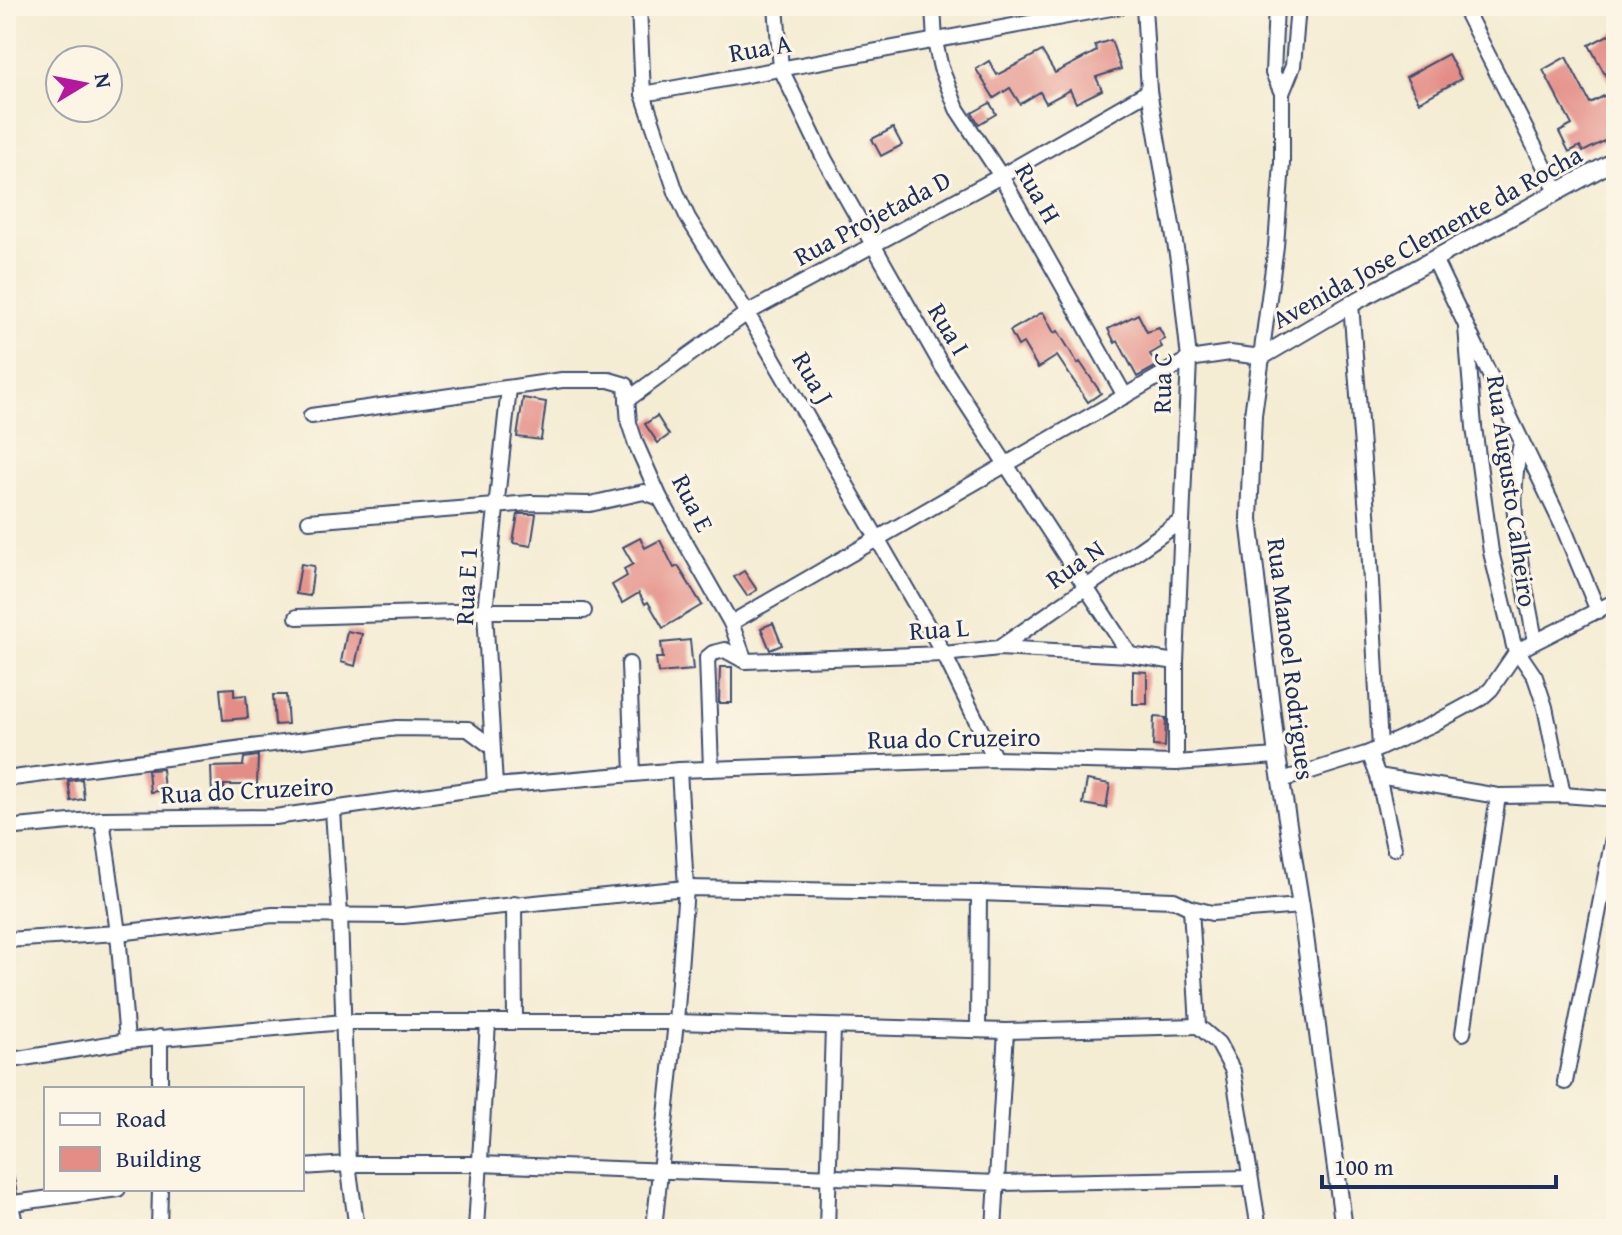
<svg xmlns="http://www.w3.org/2000/svg" width="1622" height="1235" viewBox="0 0 1622 1235" font-family="'Gentium Book Plus',serif">
<rect width="100%" height="100%" fill="#fcf5e5"/>
<filter id="ink" filterUnits="userSpaceOnUse"><feTurbulence type="fractalNoise" baseFrequency=".0125" numOctaves="2"/><feDisplacementMap in="SourceGraphic" scale="16" xChannelSelector="R" yChannelSelector="G"/><feConvolveMatrix kernelMatrix="1 2 1 2 8 2 1 2 1" color-interpolation-filters="sRGB"/></filter>
<filter id="wash" filterUnits="userSpaceOnUse"><feTurbulence type="fractalNoise" baseFrequency=".006" numOctaves="4" result="noise"/><feDisplacementMap in="SourceGraphic" scale="32" xChannelSelector="R" yChannelSelector="G"/><feGaussianBlur stdDeviation="1.8" result="paint"/><feColorMatrix in="noise" values="0 0 0 0 0 0 0 0 0 0 0 0 0 0 0 0 0 1.4 0 .05"/><feComposite in="paint" operator="in"/></filter>
<g filter="url(#wash)">
<rect width="100%" height="100%" fill="#f4ecd3"/>
<g id="blocks">
<g fill="#e48d87">
<path d="M1616,31V127L1610,130L1614,136L1583,152L1580,146L1569,152L1559,132L1572,125L1543,70L1566,57L1590,103L1614,91L1589,45Z"/>
<path d="M1111,40L1121,69L1096,77L1102,90L1076,103L1070,90L1046,103L1040,92L1020,104L1010,88L994,98L976,69L989,61L997,75L1042,51L1055,73L1097,51L1095,45Z"/>
<path d="M1448,54L1461,79L1419,102L1406,77Z"/>
<path d="M990,103L996,114L979,124L972,113Z"/>
<path d="M893,128L902,145L881,156L872,139Z"/>
<path d="M1043,312L1054,333L1058,331L1078,364L1080,362L1101,393L1088,402L1057,356L1038,368L1023,343L1018,346L1010,331Z"/>
<path d="M1138,314L1147,332L1159,328L1165,339L1159,342L1162,347L1150,354L1157,366L1137,377L1118,341L1115,343L1108,329Z"/>
<path d="M523,398L546,402L541,440L517,437Z"/>
<path d="M657,416L669,435L658,443L645,424Z"/>
<path d="M518,514H536L531,546L513,543Z"/>
<path d="M640,538L645,548L660,540L674,568L678,566L702,605L663,628L648,602L645,604L639,593L622,603L612,585L627,576L624,569L633,564L623,547Z"/>
<path d="M301,564L314,566L310,596L296,594Z"/>
<path d="M744,571L757,590L747,596L734,577Z"/>
<path d="M773,623L782,645L770,650L761,628Z"/>
<path d="M347,631L362,634L355,666L341,662Z"/>
<path d="M690,640L693,670L658,673L656,658H663L661,643Z"/>
<path d="M720,667H732V703H719Z"/>
<path d="M1133,671L1147,672V704H1133Z"/>
<path d="M234,688V696L246,695L248,718L223,720L220,689Z"/>
<path d="M273,695H286L288,724L275,725Z"/>
<path d="M1154,717L1166,718L1165,747L1153,746Z"/>
<path d="M258,756L257,785H224V793L212,794L211,767L243,766L244,758Z"/>
<path d="M162,769L164,790L150,792L148,770Z"/>
<path d="M82,779L84,799L71,801L68,781Z"/>
<path d="M1087,780L1110,784L1106,808L1083,804Z"/>
</g>
</g>
</g>
<g filter="url(#ink)">
<use href="#blocks" fill-opacity="0" stroke="#3c4b70" stroke-width="2"/>
<g fill="none" stroke-linecap="round" stroke-linejoin="round">
<g stroke="#3c4b70" stroke-width="18">
<g id="minor">
<path d="M639,6L643,94L676,192L688,218L747,313L944,654L995,759"/>
<path d="M776,6L781,69L825,160L942,366L1130,655"/>
<path d="M933,6L935,42L941,68L957,109L1001,176L1125,396"/>
<path d="M1144,6L1149,91L1179,266L1189,359L1176,662V763"/>
<path d="M1463,6L1557,191"/>
<path d="M1282,93L1293,66L1298,6"/>
<path d="M643,94L1122,6"/>
<path d="M1434,259L1564,529L1598,611"/>
<path d="M1351,304L1368,526L1380,748"/>
<path d="M1466,327L1474,427L1491,552L1514,646L1535,677L1545,707L1563,795"/>
<path d="M627,400L747,313L1001,176L1149,91"/>
<path d="M311,416L562,380H609L626,385L629,423L636,444L660,498L731,623L745,661"/>
<path d="M1521,444C1504,509 1524,576 1535,641"/>
<path d="M309,521L531,503L590,504L644,492L660,498"/>
<path d="M297,617L485,611H584"/>
<path d="M731,623L1189,359L1230,353L1261,357L1276,246L1282,163V93L1273,73L1276,6"/>
<path d="M999,648L1181,521"/>
<path d="M745,661L944,654L999,648L1130,655L1176,662"/>
<path d="M629,664L633,774"/>
<path d="M1369,753L1378,776L1394,848"/>
<path d="M711,769L707,658L713,653L725,650L745,661"/>
<path d="M1378,776L1498,796L1563,795L1616,799"/>
<path d="M13,778L397,728L468,729L492,747"/>
<path d="M1282,780L1369,753L1433,724L1481,698L1491,689L1517,651L1616,601"/>
<path d="M495,786L485,611L509,388"/>
<path d="M333,811L340,915L348,1164L357,1229"/>
<path d="M102,819L118,933L127,1041"/>
<path d="M6,828L102,819L275,817L495,786L679,770L995,759L1176,763L1277,756"/>
<path d="M514,904L515,1021"/>
<path d="M1191,908L1198,1026L1218,1043L1233,1071L1259,1229"/>
<path d="M6,940L118,933L273,915L403,916L686,888L979,893L1174,900L1191,908L1212,913L1301,906"/>
<path d="M978,1030L979,893"/>
<path d="M1463,1033L1498,796"/>
<path d="M6,1061L127,1041L344,1022H676L1006,1031L1198,1026"/>
<path d="M1565,1082L1616,823"/>
<path d="M160,1089V1037"/>
<path d="M302,1167L348,1164H478L998,1183L1249,1178"/>
<path d="M6,1179L16,1229"/>
<path d="M6,1204L118,1189"/>
<path d="M654,1228L676,1022L686,888L679,770"/>
<path d="M159,1229L160,1189"/>
<path d="M476,1229L488,1022"/>
<path d="M827,1229L833,1027"/>
<path d="M994,1229L1006,1031"/>
</g>
</g>
<g stroke="#3c4b70" stroke-width="20">
<path id="tertiary" d="M1344,1229L1301,906L1277,756L1249,519L1253,415L1261,357L1351,304L1616,160"/>
</g>
<use href="#minor" stroke="#fff" stroke-width="14"/>
<use href="#tertiary" stroke="#fff" stroke-width="16"/>
</g>
</g>
<g text-anchor="middle" stroke-width="6" stroke-linejoin="round" paint-order="stroke">
<g font-size="26" fill="#1b2f5e" stroke="#fcf5e5">
<text transform="translate(760 48) rotate(-10)" y="9">Rua A</text>
<text transform="translate(1038 193) rotate(60)" y="9">Rua H</text>
<text transform="translate(872 218) rotate(-28)" y="9">Rua Projetada D</text>
<text transform="translate(1427 237) rotate(-29)" y="9">Avenida Jose Clemente da Rocha</text>
<text transform="translate(949 329) rotate(59)" y="9">Rua I</text>
<text transform="translate(813 378) rotate(60)" y="9">Rua J</text>
<text transform="translate(1162 383) rotate(-89)" y="9">Rua C</text>
<text transform="translate(1512 491) rotate(82)" y="9">Rua Augusto Calheiro</text>
<text transform="translate(693 503) rotate(63)" y="9">Rua E</text>
<text transform="translate(1075 564) rotate(-35)" y="9">Rua N</text>
<text transform="translate(466 586) rotate(-87)" y="9">Rua E 1</text>
<text transform="translate(939 629) rotate(-4)" y="9">Rua L</text>
<text transform="translate(1291 659) rotate(83)" y="9">Rua Manoel Rodrigues</text>
<text transform="translate(954 738) rotate(-1)" y="9">Rua do Cruzeiro</text>
<text transform="translate(247 790) rotate(-3)" y="9">Rua do Cruzeiro</text>
</g>
</g>
<rect width="1622" height="1235" fill="none" stroke="#fcf5e5" stroke-width="32"/>
<rect x="44" y="1087" width="260" height="104" fill="#fcf5e5" stroke="#a2a6af" stroke-width="2"/>
<rect x="60" y="1113" width="40" height="12" fill="#ffffff" stroke="#a2a6af" stroke-width="2"/>
<text x="116" y="1127" font-size="24" fill="#1b2f5e">Road</text>
<rect x="60" y="1147" width="40" height="24" fill="#e48d87" stroke="#a2a6af" stroke-width="2"/>
<text x="116" y="1167" font-size="24" fill="#1b2f5e">Building</text>
<g transform="translate(84 84) rotate(80)"><circle r="38" fill="#fcf5e5" stroke="#a2a6af" stroke-width="2"/>
<path d="M0-6L14 30L0 20L-14 30Z" fill="#b5179e"/>
<text y="-12" font-size="22" font-weight="bold" text-anchor="middle" fill="#1b2f5e">N</text>
</g>
<path d="M1322 1175v12h234v-12" fill="none" stroke="#1b2f5e" stroke-width="4"/>
<text x="1334" y="1175" font-size="24" fill="#1b2f5e" stroke="#fcf5e5" stroke-width="6" paint-order="stroke">100 m</text>
</svg>
